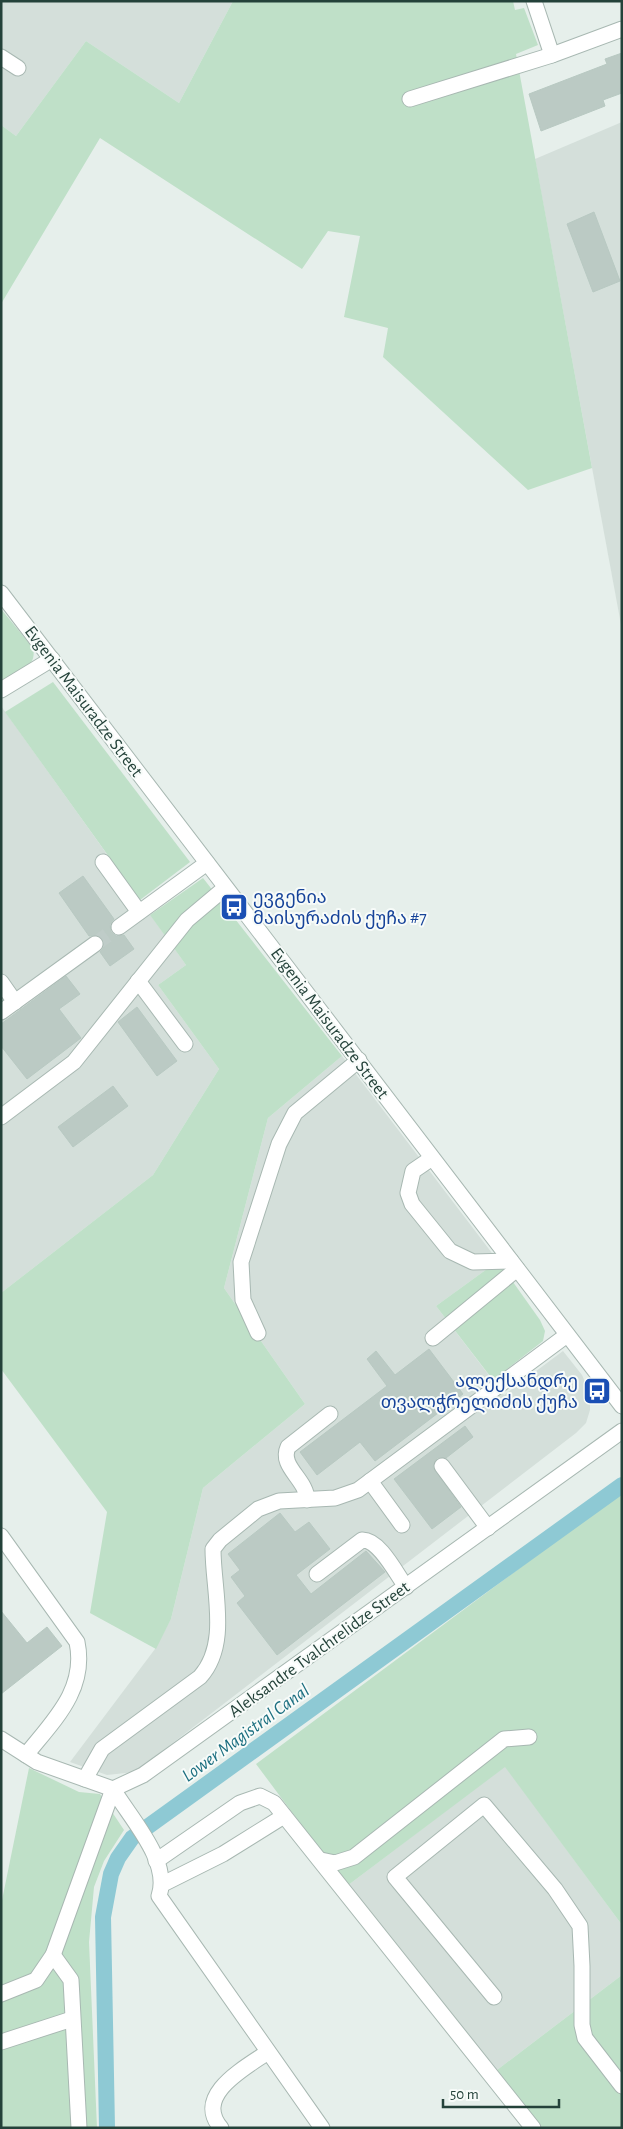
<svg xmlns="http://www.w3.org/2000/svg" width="623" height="2129" viewBox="0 0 623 2129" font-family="'Alegreya Sans','Noto Sans Georgian',sans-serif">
<rect width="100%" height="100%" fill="#e6efeb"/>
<g fill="#d4dfda">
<path d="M1,1H233L179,103L86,41L16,136L1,125Z"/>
<path d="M622,122V630L535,159Z"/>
<path d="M1,706L186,965L158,985L219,1069L153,1175L1,1293Z"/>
<path d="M342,1056L498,1261L436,1306L504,1395L563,1351L582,1375L590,1393V1410L586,1423L576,1433L135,1772L107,1775L70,1762L155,1649L171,1619L203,1488L305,1404L224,1288L268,1118Z"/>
<path d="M505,1766L622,1925V1975L497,2070L347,1886Z"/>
</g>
<g fill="#bfe0c8">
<path d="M233,1H513L515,10L524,8L538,45L516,54L592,468L528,490L383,357L388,328L344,317L360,236L328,231L302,269L100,138L1,304V125L16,136L86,41L179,103Z"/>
<path d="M1,609L33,648C38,668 15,675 1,683Z"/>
<path d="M53,682L190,862L140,900L5,712Z"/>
<path d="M203,878L342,1056L268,1118L224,1288L305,1404L203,1488L171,1619L156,1649L90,1613L107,1512L1,1369V1293L153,1175L219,1069L158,985L186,965L150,915Z"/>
<path d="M498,1261L540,1320L545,1331L543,1341L493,1380L436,1306Z"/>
<path d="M622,1492V1925L505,1767L347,1886L256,1764Z"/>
<path d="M29,1768L79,1792L100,1794L124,1830L104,1861L94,1887L89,1942L97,2128H1V1905Z"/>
<path d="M622,1975V2128H542L497,2070Z"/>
</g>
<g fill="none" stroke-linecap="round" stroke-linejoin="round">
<path stroke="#8ec9d4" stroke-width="16" d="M107,2128L103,1917L111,1874L118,1858L132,1838L622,1485"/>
</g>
<g fill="#bbcac4" stroke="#b8c9c2">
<path d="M622,53V93L603,100L605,106L541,131L529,94L607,64L605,59Z"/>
<path d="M594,212L620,281L593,292L567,224Z"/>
<path d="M83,876L114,919L110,924L111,932L116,936L124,935L134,949L110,966L100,952L104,947L103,939L98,935L89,936L59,893Z"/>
<path d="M66,976L80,994L59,1009L81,1038L27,1079L1,1046V1024Z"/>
<path d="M137,1007L177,1061L157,1076L118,1022Z"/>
<path d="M113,1086L128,1106L73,1147L58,1127Z"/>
<path d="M429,1349L463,1394L375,1461L360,1442L317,1475L300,1452L387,1386L367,1359L376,1351L395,1375Z"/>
<path d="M465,1426L473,1437L446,1458H437L433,1467L461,1507L432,1529L394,1479Z"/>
<path d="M280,1513L295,1532L309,1522L330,1549L296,1575L311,1594L366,1551L385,1572L277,1655L237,1603L245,1596L231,1577L240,1570L228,1554Z"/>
<path d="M1,1611L27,1643L47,1627L62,1646L1,1694Z"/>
</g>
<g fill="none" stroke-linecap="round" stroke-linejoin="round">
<path stroke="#bfccc8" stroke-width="15" stroke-dasharray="15 8" stroke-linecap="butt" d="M95,944L119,927"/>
<g stroke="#a8b8b2" stroke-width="17">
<g id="minor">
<path d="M534,1L552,55"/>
<path d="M1,57L18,68"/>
<path d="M410,99L552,55L622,29"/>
<path d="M1,593L622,1406"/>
<path d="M1,690L52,659"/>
<path d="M103,862L139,912"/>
<path d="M119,927L207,863"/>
<path d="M138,981L185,1044"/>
<path d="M1,982L15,1002"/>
<path d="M1,1012L95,944"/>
<path d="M1,1117L74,1062L187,920L225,888"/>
<path d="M432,1158L413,1171L408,1193L412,1204L450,1251L473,1262L511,1261"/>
<path d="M258,1333L243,1300L241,1262L279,1144L295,1113L359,1060"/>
<path d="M433,1338L517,1269"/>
<path d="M442,1466L488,1528"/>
<path d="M370,1481L402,1525"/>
<path d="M307,1500C307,1479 279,1467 288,1447L330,1414"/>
<path d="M1,1536L77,1642C87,1690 53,1721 26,1755"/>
<path d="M317,1574L362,1540C379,1539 396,1573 406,1587"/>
<path d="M1,1739L37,1762L113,1789L143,1775L622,1431"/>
<path d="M85,1779L102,1749L200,1677C230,1644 213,1591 213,1549L220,1540L258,1509L279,1501L335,1498L358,1490L567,1335"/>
<path d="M113,1789C130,1818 171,1861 159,1896L322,2128"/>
<path d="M321,1860L335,1863L354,1857L504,1739L529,1737"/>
<path d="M156,1861L240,1803L260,1796L274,1803L533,2128"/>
<path d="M163,1884L223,1854L284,1816"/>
<path d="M53,1955L71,1980L79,2128"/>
<path d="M1,1994L36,1980L53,1955L113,1789"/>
<path d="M494,1997L395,1877L484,1805L555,1889L580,1926L582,1966V2025L585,2038L622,2086"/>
<path d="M1,2042L72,2019"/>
<path d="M221,2128C193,2095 245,2068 268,2052"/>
</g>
</g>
<use href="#minor" stroke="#fff" stroke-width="15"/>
</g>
<defs>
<g id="bus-square" transform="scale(1.4375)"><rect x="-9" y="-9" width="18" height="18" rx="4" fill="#1a4fb4" stroke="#f7fbf9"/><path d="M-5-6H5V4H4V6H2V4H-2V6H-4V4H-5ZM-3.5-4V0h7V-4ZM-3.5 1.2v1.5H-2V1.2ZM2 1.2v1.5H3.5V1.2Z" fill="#fff"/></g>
</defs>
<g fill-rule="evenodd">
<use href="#bus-square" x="234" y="907"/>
<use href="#bus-square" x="597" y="1391"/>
</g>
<g text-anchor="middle" stroke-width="4" stroke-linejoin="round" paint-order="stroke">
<g font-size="18" fill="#24423a" stroke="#f7fbf9">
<text transform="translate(84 701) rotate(53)" y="6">Evgenia Maisuradze Street</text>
<text transform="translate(330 1023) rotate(53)" y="6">Evgenia Maisuradze Street</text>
<text transform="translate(319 1649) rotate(-36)" y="6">Aleksandre Tvalchrelidze Street</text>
</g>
<g font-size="18" fill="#164399" stroke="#f7fbf9" text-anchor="start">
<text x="253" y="903">ევგენია<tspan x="253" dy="21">მაისურაძის ქუჩა #7</tspan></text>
<text x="578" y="1387" text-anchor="end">ალექსანდრე<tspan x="578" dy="21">თვალჭრელიძის ქუჩა</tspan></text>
</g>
<g font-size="19" font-style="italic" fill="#1c6f80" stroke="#f7fbf9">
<text transform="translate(245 1732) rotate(-36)" y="7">Lower Magistral Canal</text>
</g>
</g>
<rect width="623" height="2129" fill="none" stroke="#24423a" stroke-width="5"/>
<path d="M443 2099v8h116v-8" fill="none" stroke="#24423a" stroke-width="2.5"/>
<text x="450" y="2099" font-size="15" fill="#24423a" stroke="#f7fbf9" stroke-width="4" paint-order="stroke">50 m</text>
</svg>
